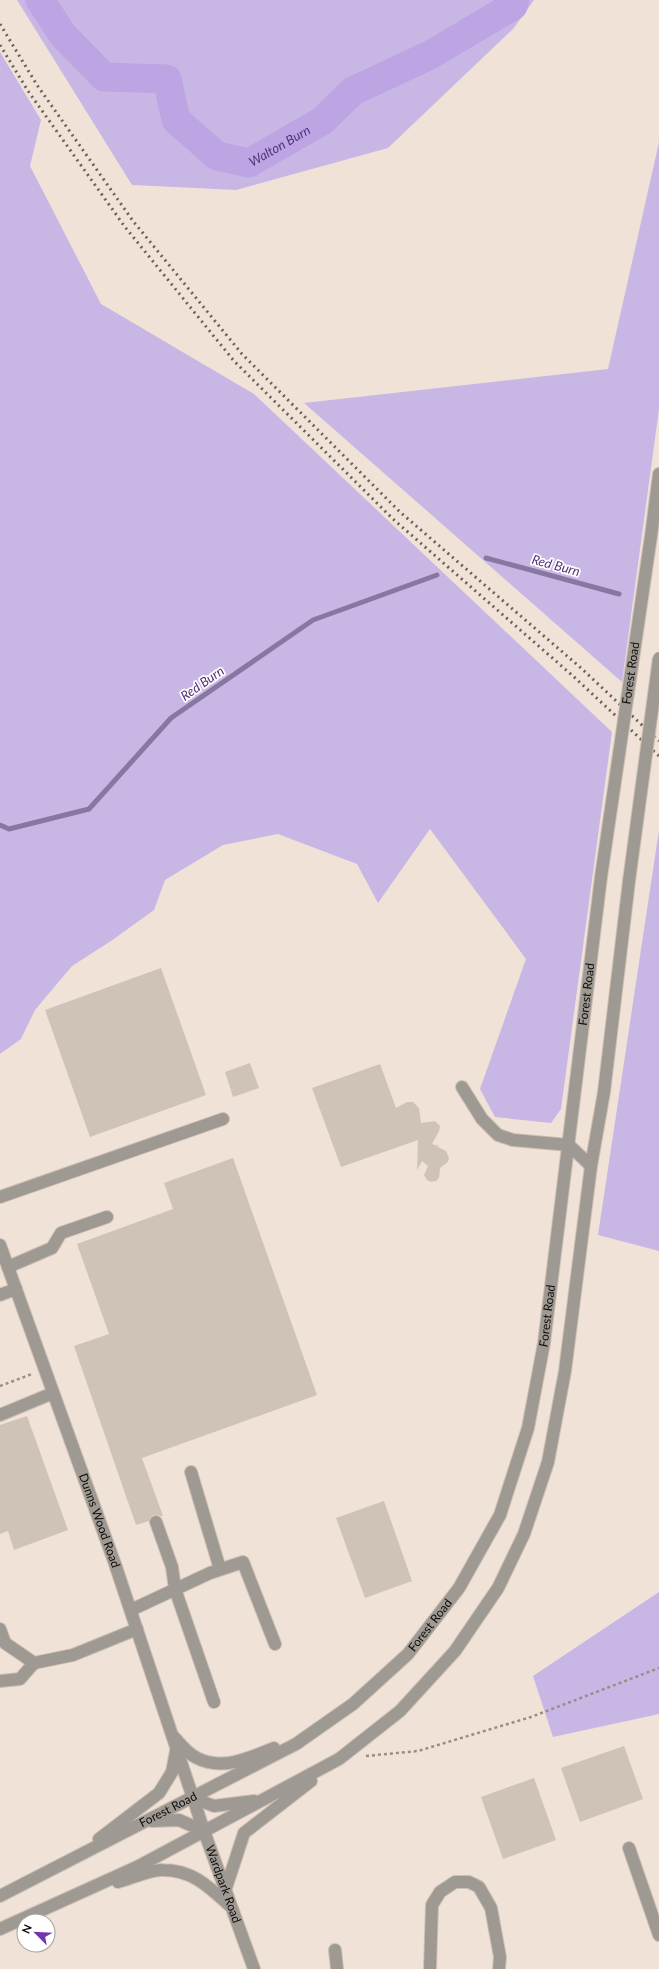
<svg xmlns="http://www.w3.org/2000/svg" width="659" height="1969" viewBox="0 0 659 1969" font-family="Lato,sans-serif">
<rect width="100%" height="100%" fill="#f0e2d6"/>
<g fill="#c8b7e5">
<path d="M17,0H534L513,29L388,148L236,190L132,185Z"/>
<path d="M0,52L41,120L30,166L101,304L254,394L612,732L561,1109L551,1123L495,1117L480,1089L526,959L430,829L378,903L357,864L278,834L223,845L165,880L154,910L111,941L72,966L35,1010L21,1039L0,1054Z"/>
<path d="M659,142V409L622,682L304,403L608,369Z"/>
<path d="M659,830V1251L598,1235Z"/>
<path d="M659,1592V1714L553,1737L533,1676Z"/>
</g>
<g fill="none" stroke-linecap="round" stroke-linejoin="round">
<g stroke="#8977a2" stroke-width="5">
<path d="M486,558L619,594"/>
<path d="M0,825L9,829L89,809L171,718L313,620L437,575"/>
</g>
<path stroke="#bda5e4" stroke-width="29" id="s1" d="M40,0L63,35L104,77L167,79L176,120L217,156L249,163L322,121L353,91L430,55L513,6L515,0"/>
</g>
<g fill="#cfc2b6">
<path d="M161,968L206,1095L90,1137L45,1010Z"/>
<path d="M250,1063L259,1088L233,1097L225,1072Z"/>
<path d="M380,1064L396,1108L407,1102H413L419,1108L421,1123L435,1121L440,1126L439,1131L432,1144L437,1146L438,1143V1147L446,1151L449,1158L448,1162L440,1168L439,1178L436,1181L431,1182L427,1180L424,1175L428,1166L422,1161L417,1170L418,1140L341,1167L312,1088Z"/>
<path d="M233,1158L317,1395L142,1458L163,1516L153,1515L149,1521L136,1525L74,1346L109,1334L77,1244L173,1209L164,1183Z"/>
<path d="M27,1416L68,1530L14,1550L8,1531L0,1534V1425Z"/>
<path d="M384,1501L412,1581L365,1598L336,1518Z"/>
<path d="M624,1746L643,1799L580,1822L561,1768Z"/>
<path d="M534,1778L556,1840L503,1859L481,1797Z"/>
</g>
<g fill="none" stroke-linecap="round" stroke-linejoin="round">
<g stroke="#ccc0b5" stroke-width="14">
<g id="minor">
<path d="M651,536L659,474"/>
<path d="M462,1087L482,1119L498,1135L513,1140L569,1145L591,1166"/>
<path d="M0,1197L223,1119"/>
<path id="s2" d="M0,1245L115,1564L204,1831L254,1969"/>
<path d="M8,1267L52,1248L61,1233L107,1217"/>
<path d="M0,1295L16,1289"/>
<path d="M0,1415L53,1393"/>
<path d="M191,1472L220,1569"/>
<path d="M156,1522L172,1567L175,1589L214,1702"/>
<path d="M131,1610L210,1573L243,1562L275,1644"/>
<path d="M0,1629L5,1643L34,1663L73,1655L137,1629"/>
<path d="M0,1681L20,1679L34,1663"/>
<path d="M174,1737C181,1745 188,1754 197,1758C222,1771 250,1758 274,1748"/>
<path d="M193,1798L214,1806L254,1801"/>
<path d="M152,1821L179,1820L204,1831"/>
<path d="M99,1839L159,1793L172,1772L176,1751"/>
<path d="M629,1848L659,1935"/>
<path d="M118,1882C130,1879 151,1869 163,1870C192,1870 208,1886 229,1905"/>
<path d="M225,1891L244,1833L311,1781"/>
<path id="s3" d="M0,1896L296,1744L353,1704L408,1654L459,1588L500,1515L528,1428L544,1343L601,877"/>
<path d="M0,1929L137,1867L339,1759L400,1711L455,1651L498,1588L524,1534L548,1462L565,1371L591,1166L604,1092L629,881"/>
<path d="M335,1950L337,1969"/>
<path d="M430,1969L432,1905L440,1892L455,1882H469L479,1887L491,1908L500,1957L499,1969"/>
</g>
</g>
<g stroke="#988e85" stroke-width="2.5" stroke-dasharray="3 3" stroke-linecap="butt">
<path d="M0,1386L32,1374"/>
<path d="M366,1756L418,1751L531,1717L659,1668"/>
</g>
<use href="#minor" stroke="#9f9994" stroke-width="12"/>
<g stroke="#6b625b" stroke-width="3" stroke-dasharray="2 4" stroke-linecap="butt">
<path d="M0,24L37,85L133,221L242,354L400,512L581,668L659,741"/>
<path d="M0,45L28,91L125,227L234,361L393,519L573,676L659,756"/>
</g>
<g stroke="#ccc0b5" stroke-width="14" stroke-linecap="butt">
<g id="minor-bridge">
<path id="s4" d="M601,877L651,536"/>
<path d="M629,881L659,658"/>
</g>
</g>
<use href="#minor-bridge" stroke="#9f9994" stroke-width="12"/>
</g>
<g text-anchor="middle" stroke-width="3.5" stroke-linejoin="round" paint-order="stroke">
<g font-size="12" fill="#110c08" stroke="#fff">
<text dy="4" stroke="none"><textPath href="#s4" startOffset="206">Forest Road</textPath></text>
<text dy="4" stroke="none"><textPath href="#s3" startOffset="1173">Forest Road</textPath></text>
<text dy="4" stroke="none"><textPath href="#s3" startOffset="849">Forest Road</textPath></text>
<text dy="4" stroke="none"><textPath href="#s2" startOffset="293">Dunns Wood Road</textPath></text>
<text dy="4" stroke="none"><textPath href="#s3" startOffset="513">Forest Road</textPath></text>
<text dy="4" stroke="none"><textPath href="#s3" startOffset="189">Forest Road</textPath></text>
<text dy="4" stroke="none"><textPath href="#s2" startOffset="677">Wardpark Road</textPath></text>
</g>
<g font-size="13" font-style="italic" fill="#53327c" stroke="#fff">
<text dy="5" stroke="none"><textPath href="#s1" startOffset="328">Walton Burn</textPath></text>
<text transform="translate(556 565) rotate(15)" y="5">Red Burn</text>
<text transform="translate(202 683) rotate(-35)" y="5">Red Burn</text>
</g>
</g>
<g transform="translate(36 1933) rotate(294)"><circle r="19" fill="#ffffff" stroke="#a09e9c"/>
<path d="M0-3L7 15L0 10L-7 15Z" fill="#7037ad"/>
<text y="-6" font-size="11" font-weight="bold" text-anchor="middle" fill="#110c08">N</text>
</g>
</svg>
